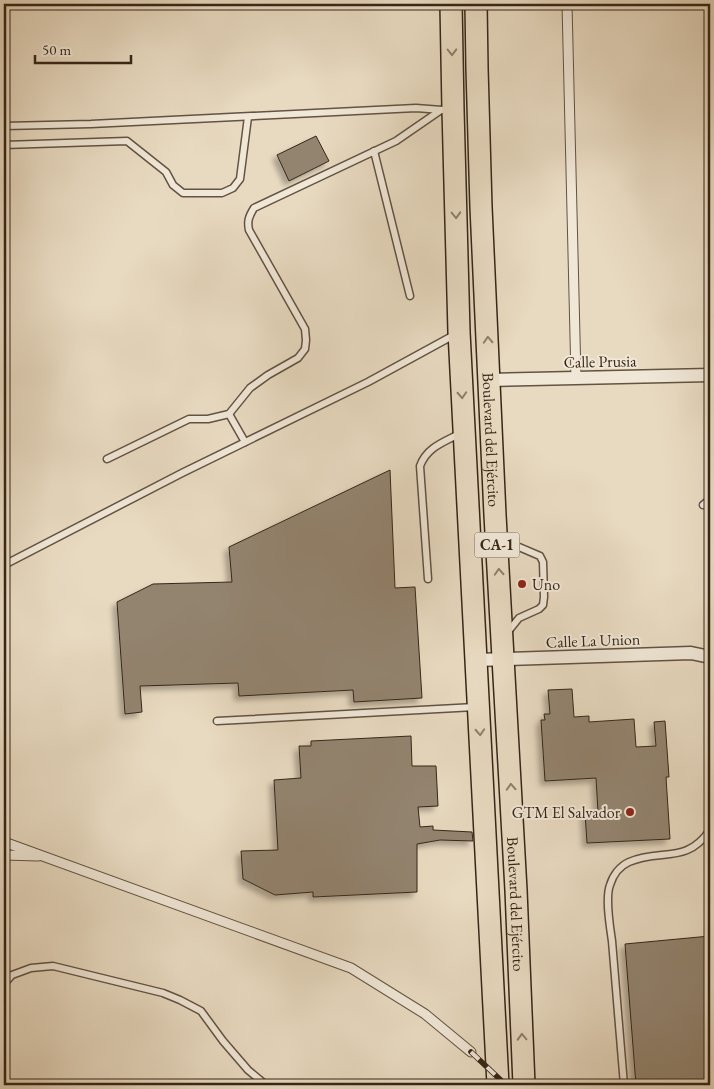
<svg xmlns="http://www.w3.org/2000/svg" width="714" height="1089" viewBox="0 0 714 1089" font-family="'EB Garamond',serif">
<defs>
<filter id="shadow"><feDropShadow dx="-4.5" dy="4.5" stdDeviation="2.5" flood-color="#0004"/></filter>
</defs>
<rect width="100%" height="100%" fill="#e8dac1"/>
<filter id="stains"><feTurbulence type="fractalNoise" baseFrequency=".004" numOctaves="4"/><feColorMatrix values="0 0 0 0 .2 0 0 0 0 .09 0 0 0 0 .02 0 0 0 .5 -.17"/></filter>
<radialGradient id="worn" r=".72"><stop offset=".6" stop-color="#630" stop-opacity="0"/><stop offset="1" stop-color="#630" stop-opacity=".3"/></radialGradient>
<g fill="#938470" stroke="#362618" filter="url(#shadow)">
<path d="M316,136L329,161L289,181L277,155Z"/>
<path d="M390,470L395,588L415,587L422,698L354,702L353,690L239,696L238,683L140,686L142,712L125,714L117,602L153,584L232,582L229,547Z"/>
<path d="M572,689L574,717L589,716V722L634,719L636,747L656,746L654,722L665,721L669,777H666L670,839L587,843L585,813L598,812L596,778L545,781L541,720H545L544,714H550L548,690Z"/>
<path d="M411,736L412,766H436L438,806L418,807L420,827L433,826V830L472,832L473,841L440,840L417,844V892L313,897V892L275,895L243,879L241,851L278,850L274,780L301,778L299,746H311V741Z"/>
<path d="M710,936V1085H636L625,944Z"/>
</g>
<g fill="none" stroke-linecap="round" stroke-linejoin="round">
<g stroke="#625342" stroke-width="9">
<g id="service">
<path d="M4,126L91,124L416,108L442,110"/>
<path d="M4,145L127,141L166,172L173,185L183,193H222L233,188L240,179L248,117"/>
<path d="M374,151L410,296"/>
<path d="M229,414L245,442"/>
<path d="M107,459L189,419H208L229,414L250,388L268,375L298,358L305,349L306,340L305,329L249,230C247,221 249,216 254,208L396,141L441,110"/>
<path d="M703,505L710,499"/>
<path d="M505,541L540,556L543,562L544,597L543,605L539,609L519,618L507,633"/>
<path d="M4,565L182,473L368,382L456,334"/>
<path d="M428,579L420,466C427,447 444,442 461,433"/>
<path d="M217,721L475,707"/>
<path d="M4,984L12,975L31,968L53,966L163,993L180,1000L201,1011L223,1041L248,1070L266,1085"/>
<path d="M624,1085C620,1037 616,989 612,941C610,927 605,898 610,885C613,875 620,866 629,862C661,848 686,865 710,830"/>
</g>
</g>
<g stroke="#625342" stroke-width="11">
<g id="pedestrian">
<path d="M567,4L576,378"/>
<path d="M4,842L351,968L425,1014L471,1052"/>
<path d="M4,855L38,856"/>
</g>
</g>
<g stroke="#625342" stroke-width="15">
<g id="minor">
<path d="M490,380L710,375"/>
<path d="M476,660L691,653L710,657"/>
</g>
</g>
<g stroke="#362618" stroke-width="24">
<g id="trunk">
<path d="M451,4L453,110L459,332L498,1085"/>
<path id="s1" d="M476,4L477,68L481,207L495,515L516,890L524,1085"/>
</g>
</g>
<use href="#service" stroke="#f0e7d7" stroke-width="6"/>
<use href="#pedestrian" stroke="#f0e7d7" stroke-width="9"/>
<use href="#minor" stroke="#f0e7d7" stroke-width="12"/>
<use href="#trunk" stroke="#e8dac1" stroke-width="21"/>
<g stroke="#362618" stroke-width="5.5">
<path id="rail" d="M471,1052L506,1085"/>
</g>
<use href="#rail" stroke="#f0e7d7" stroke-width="4" stroke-dasharray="11" stroke-linecap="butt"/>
</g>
<defs><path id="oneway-chevron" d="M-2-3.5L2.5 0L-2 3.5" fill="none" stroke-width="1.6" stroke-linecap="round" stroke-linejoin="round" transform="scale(1.25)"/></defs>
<g stroke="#8f806c">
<use href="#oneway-chevron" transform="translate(452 52) rotate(89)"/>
<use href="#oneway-chevron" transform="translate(456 215) rotate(88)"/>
<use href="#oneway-chevron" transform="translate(488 340) rotate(-93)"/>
<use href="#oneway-chevron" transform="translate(462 395) rotate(87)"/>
<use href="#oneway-chevron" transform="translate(499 572) rotate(-93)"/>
<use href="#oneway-chevron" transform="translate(480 732) rotate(87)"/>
<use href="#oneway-chevron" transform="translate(511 787) rotate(-93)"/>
<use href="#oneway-chevron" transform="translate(522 1037) rotate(-92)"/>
</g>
<g fill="#8f2418" stroke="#f0e7d7" stroke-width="2">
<circle cx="522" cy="584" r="5"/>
<circle cx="630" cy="812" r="5"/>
</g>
<g text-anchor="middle" stroke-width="4" stroke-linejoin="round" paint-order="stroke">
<rect fill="#f0e7d7" stroke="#6e6051" stroke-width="1" x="474.5" y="532.5" width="45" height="25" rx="4"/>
<g font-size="15" font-weight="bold" fill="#362618">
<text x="497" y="550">CA-1</text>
</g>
<g font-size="16" fill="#362618" stroke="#f0e7d7">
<text transform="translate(600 361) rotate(-1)" y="6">Calle Prusia</text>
<text dy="6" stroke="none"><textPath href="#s1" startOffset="436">Boulevard del Ejército</textPath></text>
<text transform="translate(593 640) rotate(-2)" y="6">Calle La Union</text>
<text dy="6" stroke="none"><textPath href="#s1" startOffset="901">Boulevard del Ejército</textPath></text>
</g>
<g font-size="16" fill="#362618" stroke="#f0e7d7" text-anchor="start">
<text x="532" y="590">Uno</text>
<text x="620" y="818" text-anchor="end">GTM El Salvador</text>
</g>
</g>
<rect width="714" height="1089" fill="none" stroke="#e8dac1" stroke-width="20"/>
<rect x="5" y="5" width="704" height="1079" fill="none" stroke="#362618" stroke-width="2.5"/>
<rect x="10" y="10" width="694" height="1069" fill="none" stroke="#362618"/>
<path d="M35 55v8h96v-8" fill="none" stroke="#362618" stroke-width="2.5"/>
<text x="42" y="55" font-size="15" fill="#362618" stroke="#f0e7d7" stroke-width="4" paint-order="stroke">50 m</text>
<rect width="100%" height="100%" filter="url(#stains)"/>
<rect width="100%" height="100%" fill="url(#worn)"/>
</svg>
